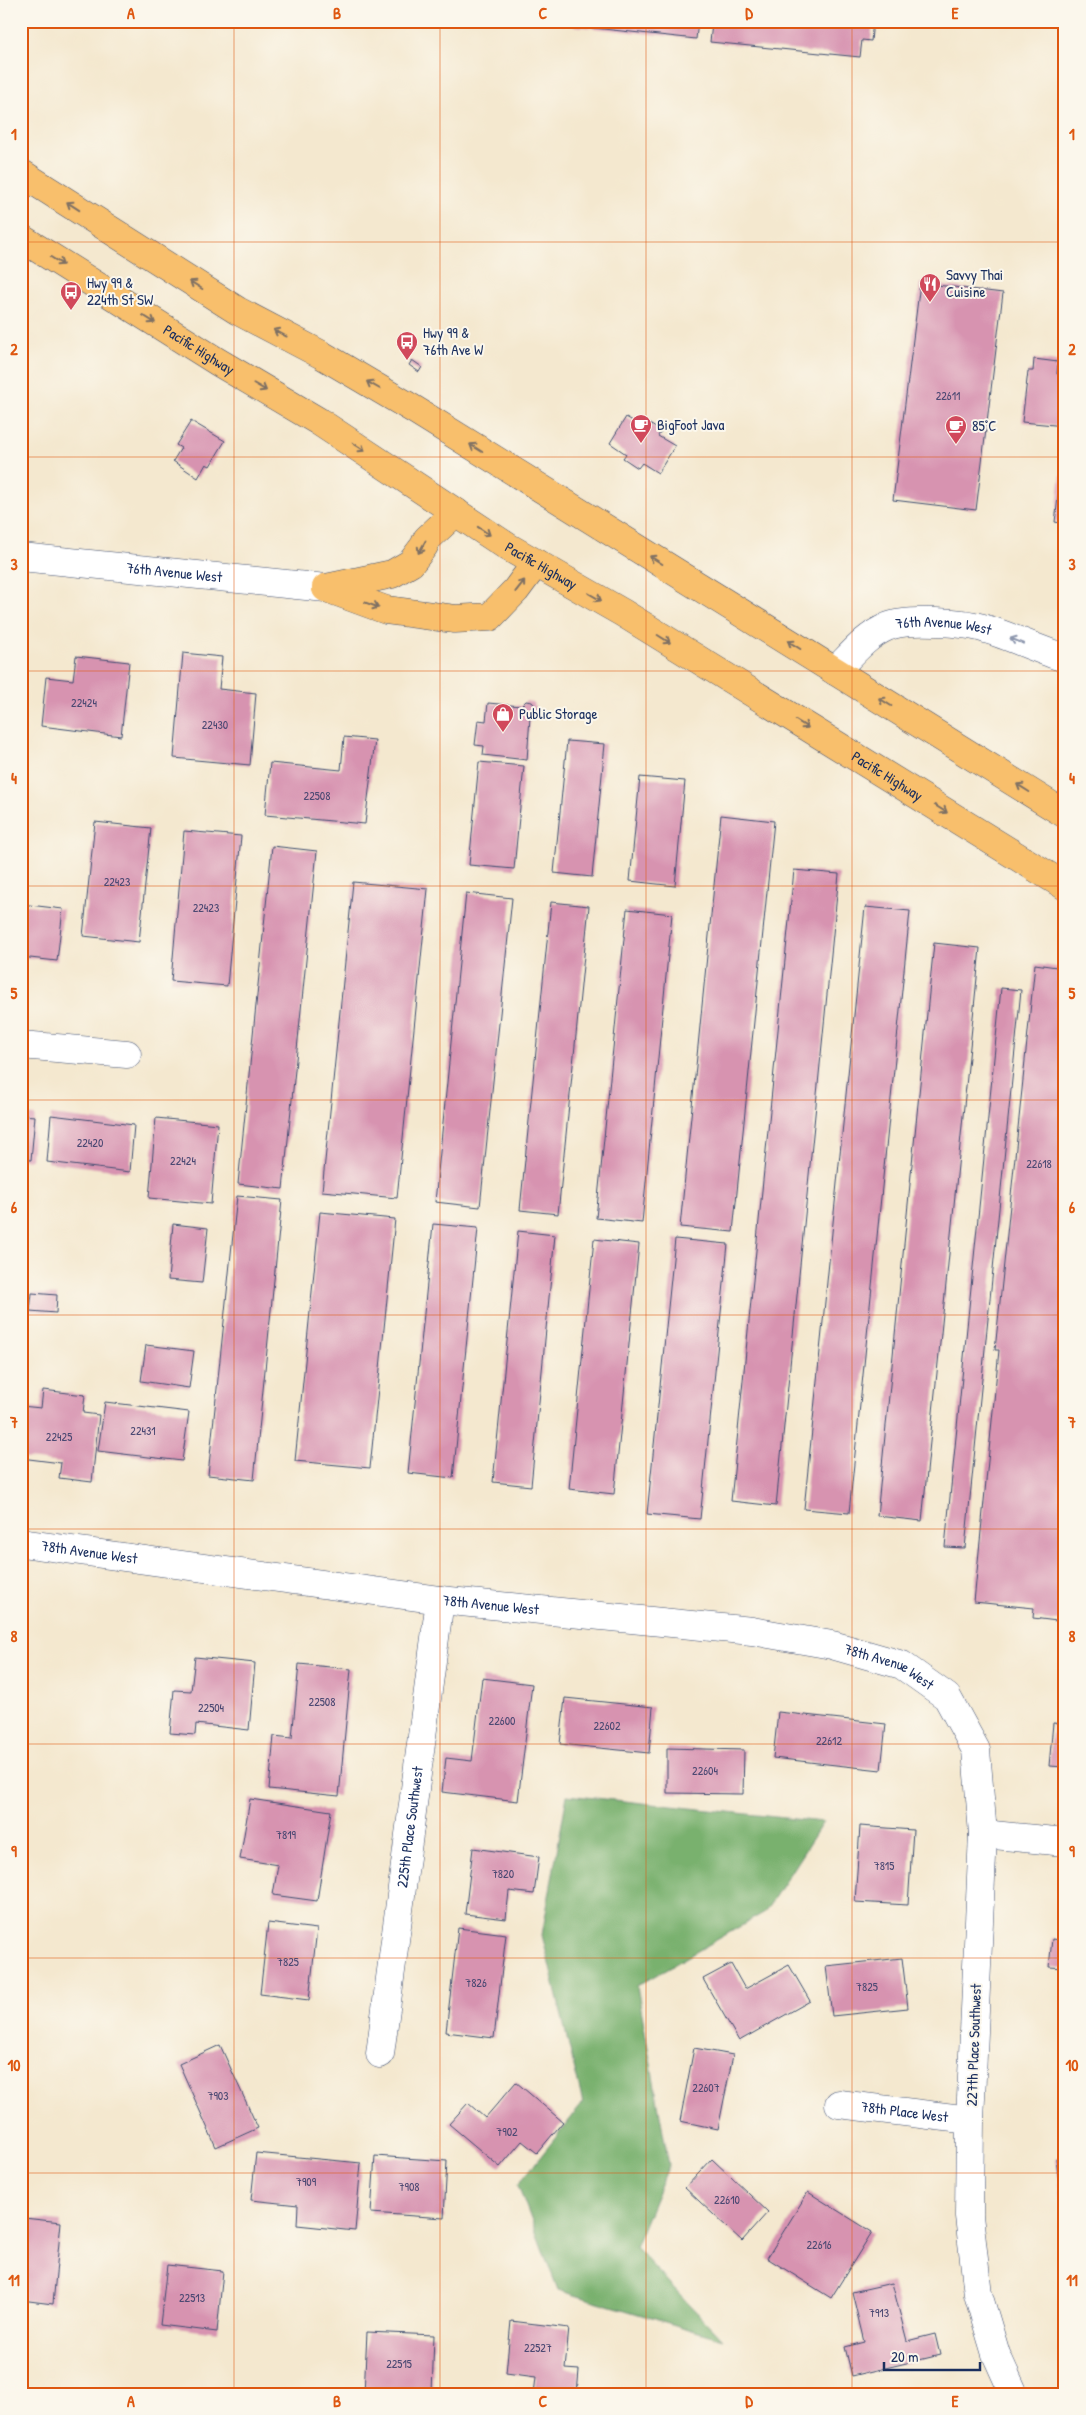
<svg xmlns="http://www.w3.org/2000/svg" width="1086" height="2415" viewBox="0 0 1086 2415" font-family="'Patrick Hand',sans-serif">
<rect width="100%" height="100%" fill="#fbf7ec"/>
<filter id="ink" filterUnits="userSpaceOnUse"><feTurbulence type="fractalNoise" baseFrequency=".02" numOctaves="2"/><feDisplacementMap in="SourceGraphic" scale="10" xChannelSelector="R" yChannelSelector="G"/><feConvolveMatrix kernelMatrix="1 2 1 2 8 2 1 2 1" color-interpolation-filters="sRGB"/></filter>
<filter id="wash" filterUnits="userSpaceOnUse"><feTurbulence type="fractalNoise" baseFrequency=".0096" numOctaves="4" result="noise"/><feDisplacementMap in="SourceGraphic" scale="20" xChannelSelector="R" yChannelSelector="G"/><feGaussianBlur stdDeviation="1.12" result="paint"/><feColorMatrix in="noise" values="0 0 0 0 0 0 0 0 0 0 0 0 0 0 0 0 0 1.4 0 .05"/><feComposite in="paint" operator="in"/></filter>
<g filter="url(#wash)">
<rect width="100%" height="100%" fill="#f4e8cf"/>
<path fill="#79b16e" stroke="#4a7066" d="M567,1795L823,1822L765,1912L637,1986L669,2165L635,2247L722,2339L558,2290L518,2185L583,2103L542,1935Z"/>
<g id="blocks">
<g fill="#d793b0">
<path d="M529,21H698L696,39Z"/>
<path d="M698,21H873L871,41L862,40L860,57L710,42L712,24Z"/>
<path d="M920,283L1003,293L976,510L893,500Z"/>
<path d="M1034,359L1058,362L1057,374L1065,375V426L1022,422L1028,371H1033Z"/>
<path d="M412,360L422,367L419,372L409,365Z"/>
<path d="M626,417L643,427L646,422L661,431L658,436L675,446L658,473L642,463L638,468L623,458L626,454L610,443Z"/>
<path d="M191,421L225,441L210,466L206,464L198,478L173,461L181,448L176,445Z"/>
<path d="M1064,449H1065V524L1055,522Z"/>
<path d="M183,653L222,657L219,689L256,693L250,765L174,758Z"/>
<path d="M76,656L129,662L121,736L41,726L46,677L73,680Z"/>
<path d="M526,701L532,702L536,707L535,713L530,717L527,760L483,755L484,746L475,745L478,720L486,721L488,703L521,706Z"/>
<path d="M344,737L375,740L365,824L265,815L270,763L341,770Z"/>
<path d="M567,741L605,744L592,877L554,873Z"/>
<path d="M479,762L524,766L514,869L469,865Z"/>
<path d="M640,777L685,781L675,886L630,881Z"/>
<path d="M721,815L774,821L733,1232L680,1227Z"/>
<path d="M95,822L151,828L139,942L83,936Z"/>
<path d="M184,831L241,836L227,986L171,981Z"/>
<path d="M272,846L317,851L283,1189L238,1184Z"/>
<path d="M794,870L839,874L776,1506L731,1501Z"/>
<path d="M353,882L428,889L397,1198L322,1191Z"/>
<path d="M466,893L512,898L480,1207L435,1202Z"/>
<path d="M551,902L589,906L558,1214L520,1210Z"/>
<path d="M21,904L63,909L57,961L21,957Z"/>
<path d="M865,907L910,911L849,1513L804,1509Z"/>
<path d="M627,909L672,914L642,1223L596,1218Z"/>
<path d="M934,943L980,948L922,1521L877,1516Z"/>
<path d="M1035,964L1064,968L1063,978H1065V1622L1033,1618L1034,1608L974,1602L999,1350H995Z"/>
<path d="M1001,988L1021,990L965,1548L945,1547Z"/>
<path d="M21,1115L35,1116L31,1160L21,1159Z"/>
<path d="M51,1115L134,1125L130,1172L47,1162Z"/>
<path d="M156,1118L218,1124L211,1204L149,1198Z"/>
<path d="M237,1196L282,1200L254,1480L208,1475Z"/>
<path d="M320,1212L395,1219L370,1468L295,1461Z"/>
<path d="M173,1224L208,1228L202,1283L168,1280Z"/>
<path d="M433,1224L478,1228L453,1478L408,1473Z"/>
<path d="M518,1231L555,1235L531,1486L493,1482Z"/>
<path d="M594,1239L639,1244L614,1494L569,1489Z"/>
<path d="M675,1239L728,1244L700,1519L647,1514Z"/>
<path d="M32,1293L57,1295L56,1313L30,1311Z"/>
<path d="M146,1345L194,1351L189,1388L141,1381Z"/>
<path d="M43,1390L85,1395L83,1413L99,1415L92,1482L59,1478L61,1463L21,1458V1406L41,1408Z"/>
<path d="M105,1402L189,1412L182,1461L98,1451Z"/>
<path d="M195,1657L255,1663L249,1730L196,1724L195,1735L170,1733L174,1690L191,1691Z"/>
<path d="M299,1664L351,1669L339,1796L269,1789L274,1736L292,1738Z"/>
<path d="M482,1678L532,1684L518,1801L442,1792L446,1758L472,1761Z"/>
<path d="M565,1698L653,1707L649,1753L560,1744Z"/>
<path d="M778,1712L886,1724L881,1770L773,1758Z"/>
<path d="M1053,1723L1065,1724V1767L1049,1766Z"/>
<path d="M667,1748L744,1750L743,1794L667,1793Z"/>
<path d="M250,1799L331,1811L317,1901L273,1895L278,1865L240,1859Z"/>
<path d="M860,1826L913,1830L908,1905L855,1902Z"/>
<path d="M473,1848L539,1857L534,1894L509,1891L506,1919L465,1914Z"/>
<path d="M268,1923L317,1929L309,2000L260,1994Z"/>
<path d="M458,1928L506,1934L494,2038L446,2032Z"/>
<path d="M1052,1939L1065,1941V1968L1049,1967Z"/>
<path d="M902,1958L908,2008L832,2016L826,1966Z"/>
<path d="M731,1964L745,1989L789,1965L810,2001L739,2041L703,1979Z"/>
<path d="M220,2045L258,2128L216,2147L179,2064Z"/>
<path d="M694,2048L733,2055L718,2129L680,2121Z"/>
<path d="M516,2082L563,2122L537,2153L522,2141L500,2167L449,2124L468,2103L485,2118Z"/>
<path d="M256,2153L361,2163L355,2231L297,2225L298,2205L251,2200Z"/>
<path d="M375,2156L447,2161L444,2218L371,2213Z"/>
<path d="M1065,2157V2221H1064L1056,2158Z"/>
<path d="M712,2159L768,2212L742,2241L685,2188Z"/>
<path d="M808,2192L872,2232L831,2298L767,2258Z"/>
<path d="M24,2218L61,2222L53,2304L21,2300V2249Z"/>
<path d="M167,2265L223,2271L217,2332L160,2325Z"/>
<path d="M892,2283L907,2341L935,2334L940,2355L852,2376L845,2347L864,2342L852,2292Z"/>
<path d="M511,2321L569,2328L565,2369L579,2370L577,2394H534L536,2377L506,2373Z"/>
<path d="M367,2332L434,2335L432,2394H364Z"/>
</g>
</g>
</g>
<g filter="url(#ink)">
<use href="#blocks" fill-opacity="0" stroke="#3c4b6f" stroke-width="1"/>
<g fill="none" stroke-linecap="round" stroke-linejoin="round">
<g stroke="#3c4b6f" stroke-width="29">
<g id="minor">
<path id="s1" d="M21,557L326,588"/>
<path id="s2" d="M835,671C851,655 866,636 887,627C906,618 966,622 986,629C1013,637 1038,650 1065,658"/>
<path d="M21,1045L127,1054"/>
<path id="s3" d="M21,1543L440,1600L752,1631L832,1645L902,1665L947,1697L976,1750L983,1834L970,2120L969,2216L978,2294L996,2354L1014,2394"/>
<path d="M983,1834L1065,1842"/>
<path id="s4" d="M380,2054L440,1600"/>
<path id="s5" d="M839,2104L970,2120"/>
</g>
</g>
<g stroke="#3c4b6f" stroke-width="29">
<g id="major">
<path d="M326,588L386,610L455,619L490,617L516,590L536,563"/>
<path d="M326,588L392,574L411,563L424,546L427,539L456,512"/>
</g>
</g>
<g stroke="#3c4b6f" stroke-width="29">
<g id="highway">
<path d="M21,173L238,311L322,355L415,410L1065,814"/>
<path id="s6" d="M21,238L218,362L318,421L508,547L623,613L1065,886"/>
</g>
</g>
<use href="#minor" stroke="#fff" stroke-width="28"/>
<use href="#major" stroke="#f8bf6c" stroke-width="28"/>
<use href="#highway" stroke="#f8bf6c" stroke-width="28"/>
</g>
<defs><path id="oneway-shaft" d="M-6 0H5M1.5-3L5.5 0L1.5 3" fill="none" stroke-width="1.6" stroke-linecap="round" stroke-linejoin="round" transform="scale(1.25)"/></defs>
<g stroke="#7e7064">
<use href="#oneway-shaft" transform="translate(73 206) rotate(-147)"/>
<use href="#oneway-shaft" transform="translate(57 261) rotate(32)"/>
<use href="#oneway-shaft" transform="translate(196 285) rotate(-148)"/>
<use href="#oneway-shaft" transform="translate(149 319) rotate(32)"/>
<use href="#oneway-shaft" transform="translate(280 333) rotate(-152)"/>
<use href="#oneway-shaft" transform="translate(373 385) rotate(-150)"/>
<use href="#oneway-shaft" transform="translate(260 387) rotate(30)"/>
<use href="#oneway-shaft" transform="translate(359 447) rotate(33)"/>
<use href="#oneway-shaft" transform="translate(476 448) rotate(-148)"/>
<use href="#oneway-shaft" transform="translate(484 531) rotate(34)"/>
<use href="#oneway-shaft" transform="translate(422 547) rotate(120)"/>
<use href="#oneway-shaft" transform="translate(656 560) rotate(-148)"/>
<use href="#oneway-shaft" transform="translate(520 586) rotate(-52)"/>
<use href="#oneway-shaft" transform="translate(595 597) rotate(30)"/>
<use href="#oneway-shaft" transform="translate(372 605) rotate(21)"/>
<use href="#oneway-shaft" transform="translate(664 639) rotate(32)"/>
<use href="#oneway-shaft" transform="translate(794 645) rotate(-148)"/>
<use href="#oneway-shaft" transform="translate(885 702) rotate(-148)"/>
<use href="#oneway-shaft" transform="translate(802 724) rotate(32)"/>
<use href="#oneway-shaft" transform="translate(1023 788) rotate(-148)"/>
<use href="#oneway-shaft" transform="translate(941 809) rotate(32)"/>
</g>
<use stroke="#8d97ae" href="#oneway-shaft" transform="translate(1017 641) rotate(-159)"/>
</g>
<path fill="none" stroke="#de5710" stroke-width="1" stroke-opacity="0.55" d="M234,21V2394M440,21V2394M646,21V2394M852,21V2394M21,242H1065M21,457H1065M21,671H1065M21,886H1065M21,1100H1065M21,1315H1065M21,1529H1065M21,1744H1065M21,1958H1065M21,2173H1065"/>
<defs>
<g id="restaurant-pin" transform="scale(1.125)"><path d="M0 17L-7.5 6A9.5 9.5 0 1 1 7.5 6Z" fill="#d1495b" stroke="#fbf7ec"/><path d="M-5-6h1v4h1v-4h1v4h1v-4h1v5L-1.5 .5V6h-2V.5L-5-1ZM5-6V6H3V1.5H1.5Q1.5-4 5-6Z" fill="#fff"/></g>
<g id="bus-pin" transform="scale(1.125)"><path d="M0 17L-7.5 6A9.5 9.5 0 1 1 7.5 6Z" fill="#d1495b" stroke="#fbf7ec"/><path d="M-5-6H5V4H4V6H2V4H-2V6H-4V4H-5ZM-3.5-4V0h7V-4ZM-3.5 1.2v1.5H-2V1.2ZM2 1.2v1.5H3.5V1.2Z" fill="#fff"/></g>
<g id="cafe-pin" transform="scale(1.125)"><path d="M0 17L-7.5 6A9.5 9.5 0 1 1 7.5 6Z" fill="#d1495b" stroke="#fbf7ec"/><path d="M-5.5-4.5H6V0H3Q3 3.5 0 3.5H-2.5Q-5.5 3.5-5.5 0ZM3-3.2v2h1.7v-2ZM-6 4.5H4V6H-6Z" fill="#fff"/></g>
<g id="shop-pin" transform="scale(1.125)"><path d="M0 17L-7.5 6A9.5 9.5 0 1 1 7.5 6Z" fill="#d1495b" stroke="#fbf7ec"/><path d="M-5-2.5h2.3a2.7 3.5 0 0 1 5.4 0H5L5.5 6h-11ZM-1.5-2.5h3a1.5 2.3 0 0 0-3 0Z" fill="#fff"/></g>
</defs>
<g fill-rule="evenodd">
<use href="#restaurant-pin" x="930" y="284"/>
<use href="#bus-pin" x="71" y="292"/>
<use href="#bus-pin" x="407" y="342"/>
<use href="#cafe-pin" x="641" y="425"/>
<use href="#cafe-pin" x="956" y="426"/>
<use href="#shop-pin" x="503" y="714"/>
</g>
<g text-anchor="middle" stroke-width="4" stroke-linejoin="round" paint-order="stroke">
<g font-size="12" fill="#4a4872">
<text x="948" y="400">22611</text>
<text x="84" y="707">22424</text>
<text x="215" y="729">22430</text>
<text x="317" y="800">22508</text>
<text x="117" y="886">22423</text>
<text x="206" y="912">22423</text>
<text x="90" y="1147">22420</text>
<text x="183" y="1165">22424</text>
<text x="1039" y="1168">22618</text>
<text x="143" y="1435">22431</text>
<text x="59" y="1441">22425</text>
<text x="322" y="1706">22508</text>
<text x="211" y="1712">22504</text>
<text x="502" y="1725">22600</text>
<text x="607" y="1730">22602</text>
<text x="829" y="1745">22612</text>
<text x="705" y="1775">22604</text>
<text x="286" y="1839">7819</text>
<text x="884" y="1870">7815</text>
<text x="503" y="1878">7820</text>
<text x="288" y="1966">7825</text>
<text x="476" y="1987">7826</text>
<text x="867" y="1991">7825</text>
<text x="706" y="2092">22607</text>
<text x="218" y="2100">7903</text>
<text x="507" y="2136">7902</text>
<text x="306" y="2186">7909</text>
<text x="409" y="2191">7908</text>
<text x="727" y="2204">22610</text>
<text x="819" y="2249">22616</text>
<text x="192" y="2302">22513</text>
<text x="879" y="2317">7913</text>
<text x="538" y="2352">22527</text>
<text x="399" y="2368">22515</text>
</g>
<g font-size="15" fill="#1b2f5e" stroke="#fbf7ec" text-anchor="start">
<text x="946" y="280">Savvy Thai<tspan x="946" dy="17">Cuisine</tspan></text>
<text x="87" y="288">Hwy 99 &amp;<tspan x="87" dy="17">224th St SW</tspan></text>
<text x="423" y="338">Hwy 99 &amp;<tspan x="423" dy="17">76th Ave W</tspan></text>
<text x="657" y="430">BigFoot Java</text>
<text x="972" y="431">85°C</text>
<text x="519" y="719">Public Storage</text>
</g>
<g font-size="15" fill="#1b2f5e" stroke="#fbf7ec">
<text dy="5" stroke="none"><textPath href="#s6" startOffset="210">Pacific Highway</textPath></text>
<text dy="5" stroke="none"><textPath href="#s6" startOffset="615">Pacific Highway</textPath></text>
<text dy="5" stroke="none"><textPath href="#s1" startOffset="154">76th Avenue West</textPath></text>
<text dy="5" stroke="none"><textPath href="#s2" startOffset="126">76th Avenue West</textPath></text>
<text dy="5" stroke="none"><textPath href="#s6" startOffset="1020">Pacific Highway</textPath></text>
<text dy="5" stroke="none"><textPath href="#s3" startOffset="69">78th Avenue West</textPath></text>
<text dy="5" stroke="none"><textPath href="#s3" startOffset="474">78th Avenue West</textPath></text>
<text dy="5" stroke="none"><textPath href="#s3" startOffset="879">78th Avenue West</textPath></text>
<text dy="5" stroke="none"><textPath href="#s4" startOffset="229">225th Place Southwest</textPath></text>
<text transform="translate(974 2045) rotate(-88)" y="5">227th Place Southwest</text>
<text dy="5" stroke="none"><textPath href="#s5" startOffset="66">78th Place West</textPath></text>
</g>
</g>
<rect width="1086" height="2415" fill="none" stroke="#fbf7ec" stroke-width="55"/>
<path d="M884 2362v8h96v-8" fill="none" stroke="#1b2f5e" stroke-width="2.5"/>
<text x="891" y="2362" font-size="15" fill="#1b2f5e" stroke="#fbf7ec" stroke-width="4" paint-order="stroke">20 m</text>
<rect x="28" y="28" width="1030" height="2360" fill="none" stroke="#de5710" stroke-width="2"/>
<g font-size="16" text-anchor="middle" font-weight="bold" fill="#de5710">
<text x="131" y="19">A</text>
<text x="337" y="19">B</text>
<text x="543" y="19">C</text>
<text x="749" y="19">D</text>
<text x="955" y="19">E</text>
<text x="14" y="140">1</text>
<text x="1072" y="140">1</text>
<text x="14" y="355">2</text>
<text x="1072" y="355">2</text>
<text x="14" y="570">3</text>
<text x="1072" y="570">3</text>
<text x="14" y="784">4</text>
<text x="1072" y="784">4</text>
<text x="14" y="999">5</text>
<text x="1072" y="999">5</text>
<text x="14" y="1213">6</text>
<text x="1072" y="1213">6</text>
<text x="14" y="1428">7</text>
<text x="1072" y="1428">7</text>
<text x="14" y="1642">8</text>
<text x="1072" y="1642">8</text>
<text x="14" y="1857">9</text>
<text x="1072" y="1857">9</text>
<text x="14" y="2071">10</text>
<text x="1072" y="2071">10</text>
<text x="14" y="2286">11</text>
<text x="1072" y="2286">11</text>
<text x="131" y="2407">A</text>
<text x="337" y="2407">B</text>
<text x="543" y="2407">C</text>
<text x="749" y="2407">D</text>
<text x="955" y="2407">E</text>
</g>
</svg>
